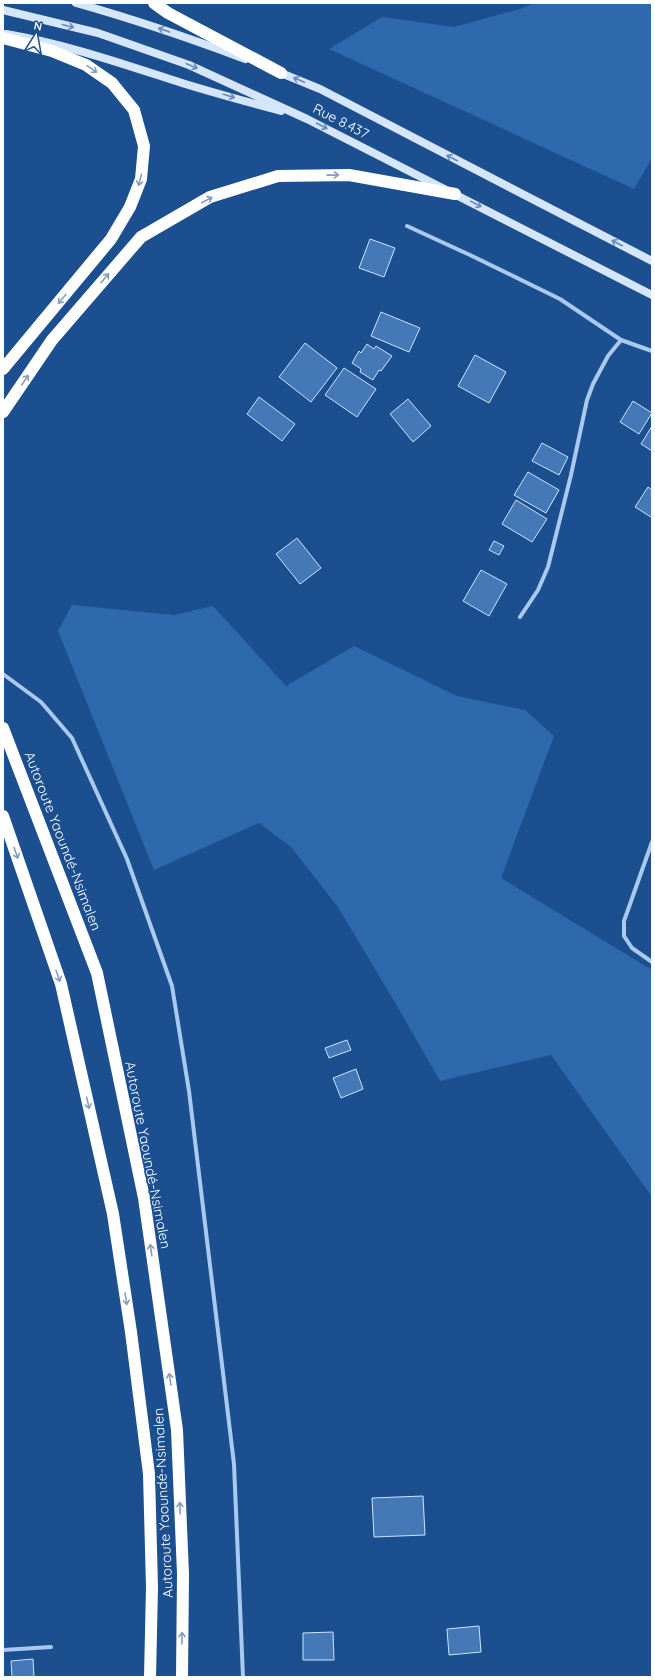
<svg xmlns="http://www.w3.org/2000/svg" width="655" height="1680" viewBox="0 0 655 1680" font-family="Quicksand,sans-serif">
<rect width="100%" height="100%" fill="#1b4f8f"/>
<g fill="#2e69ad">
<path d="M534,3H652V158L634,189L329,49L382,17L454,27L523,8Z"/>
<path d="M72,605L174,615L213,606L286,686L354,646L457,696L525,710L554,736L501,878L652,970V1197L551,1055L440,1081L397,1006L338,907L291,847L259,823L154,870L58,631Z"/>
</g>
<g fill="#4478b7" stroke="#cfe3fa">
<path d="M370,239L395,248L384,277L359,268Z"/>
<path d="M381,312L420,328L409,352L371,336Z"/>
<path d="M305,343L337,368L311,402L279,377Z"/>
<path d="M367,344L374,349L376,346L392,356L381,371L379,370L373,380L360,372L361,369L352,363L359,351L361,353Z"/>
<path d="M475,355L506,372L489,403L458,386Z"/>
<path d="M344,368L376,389L357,417L325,395Z"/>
<path d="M259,397L295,424L282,441L247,414Z"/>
<path d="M408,399L431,426L413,442L390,414Z"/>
<path d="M633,401L652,413L639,434L620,422Z"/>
<path d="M652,426V451L641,444Z"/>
<path d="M542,443L568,457L559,475L532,461Z"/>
<path d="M528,472L559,490L546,513L514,495Z"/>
<path d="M648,487L652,490V515L651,517L635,507Z"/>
<path d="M516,500L547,519L532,542L502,524Z"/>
<path d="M297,538L321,568L300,584L276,554Z"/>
<path d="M494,541L504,546L499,555L489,550Z"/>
<path d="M481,570L507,584L489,616L463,601Z"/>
<path d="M347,1040L351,1050L329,1058L325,1048Z"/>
<path d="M356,1069L363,1089L341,1098L333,1078Z"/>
<path d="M423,1496L425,1535L374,1537L372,1498Z"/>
<path d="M479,1626L481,1652L449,1655L447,1629Z"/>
<path d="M333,1632L334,1660H303V1633Z"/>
<path d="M33,1659L34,1677H12L11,1661Z"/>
</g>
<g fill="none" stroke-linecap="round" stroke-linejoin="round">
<g stroke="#a9c9ee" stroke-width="4">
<path d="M407,226L470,255L560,299L621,340L652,351"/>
<path d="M520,617L538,590L548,567L571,475L587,400L593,384L608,356L621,340"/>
<path d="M3,674L41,702L72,738L127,859L172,986L189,1091L234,1464L243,1677"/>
<path d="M652,842L624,921V936L632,948L652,962"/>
<path d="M3,1650L51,1647"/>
</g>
<g stroke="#d6e6fa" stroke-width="8">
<path d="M76,3C133,19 189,38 245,59"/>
<path d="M3,10L98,33L189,65L307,119L652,295"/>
<path d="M6,34C66,44 123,64 182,83C214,93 248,102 281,111"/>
<path d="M276,71L320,89L652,261"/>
</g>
<g stroke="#fff" stroke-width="12">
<path d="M154,3L168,13L281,73"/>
<path d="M3,38L52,51L86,65L112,83L134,110L144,146L141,179L130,207L111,239L3,369"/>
<path d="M3,412L52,340L141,237L210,197L278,176L349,175L455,194"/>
<path d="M3,728L97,973L144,1198L177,1430L183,1574L182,1677"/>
<path d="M3,816L61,984L113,1214L131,1332L149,1474L152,1587L150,1677"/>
</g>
</g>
<defs><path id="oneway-shaft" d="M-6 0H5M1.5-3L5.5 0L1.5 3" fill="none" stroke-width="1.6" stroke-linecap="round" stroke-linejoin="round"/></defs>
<g stroke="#668bba">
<use href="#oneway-shaft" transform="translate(68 26) rotate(14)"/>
<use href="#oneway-shaft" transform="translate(164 30) rotate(-161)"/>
<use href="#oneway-shaft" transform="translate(192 66) rotate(23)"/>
<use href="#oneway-shaft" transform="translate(299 80) rotate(-157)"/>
<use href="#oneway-shaft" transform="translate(229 96) rotate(16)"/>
<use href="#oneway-shaft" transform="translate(322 126) rotate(27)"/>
<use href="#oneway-shaft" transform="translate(452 158) rotate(-153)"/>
<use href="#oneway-shaft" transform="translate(476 204) rotate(27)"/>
<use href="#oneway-shaft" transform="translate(617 243) rotate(-153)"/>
</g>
<g stroke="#829ec1">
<use href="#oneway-shaft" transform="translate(92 69) rotate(35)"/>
<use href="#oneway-shaft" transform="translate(333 175) rotate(-1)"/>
<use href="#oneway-shaft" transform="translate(140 180) rotate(104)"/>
<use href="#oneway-shaft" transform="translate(207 200) rotate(-28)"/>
<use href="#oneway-shaft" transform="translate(105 278) rotate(-49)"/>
<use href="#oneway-shaft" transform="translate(62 299) rotate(130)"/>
<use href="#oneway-shaft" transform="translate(25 380) rotate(-56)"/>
<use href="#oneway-shaft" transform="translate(16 853) rotate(71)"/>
<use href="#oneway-shaft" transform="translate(58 976) rotate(71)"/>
<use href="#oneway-shaft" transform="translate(88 1103) rotate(77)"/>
<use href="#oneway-shaft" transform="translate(151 1250) rotate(-98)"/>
<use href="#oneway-shaft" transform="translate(126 1299) rotate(81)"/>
<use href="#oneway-shaft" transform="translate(170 1379) rotate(-98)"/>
<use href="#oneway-shaft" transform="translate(180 1508) rotate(-92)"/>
<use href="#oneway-shaft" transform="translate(182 1638) rotate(-89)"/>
</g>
<g text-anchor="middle" stroke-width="3.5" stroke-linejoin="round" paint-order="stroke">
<g font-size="14" fill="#fff" stroke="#1b4f8f">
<text transform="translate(341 121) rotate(27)" y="5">Rue 8.437</text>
<text transform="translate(63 841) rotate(69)" y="5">Autoroute Yaoundé-Nsimalen</text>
<text transform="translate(148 1155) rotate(79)" y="5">Autoroute Yaoundé-Nsimalen</text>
<text transform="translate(163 1503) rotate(-93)" y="5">Autoroute Yaoundé-Nsimalen</text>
</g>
</g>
<rect width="655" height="1680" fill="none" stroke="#ffffff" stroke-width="8"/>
<g transform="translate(36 36) rotate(11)" stroke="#1b4f8f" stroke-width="3" paint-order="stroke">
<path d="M0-3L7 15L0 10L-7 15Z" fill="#ffffff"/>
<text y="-6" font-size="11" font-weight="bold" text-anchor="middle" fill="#ffffff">N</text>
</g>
</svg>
